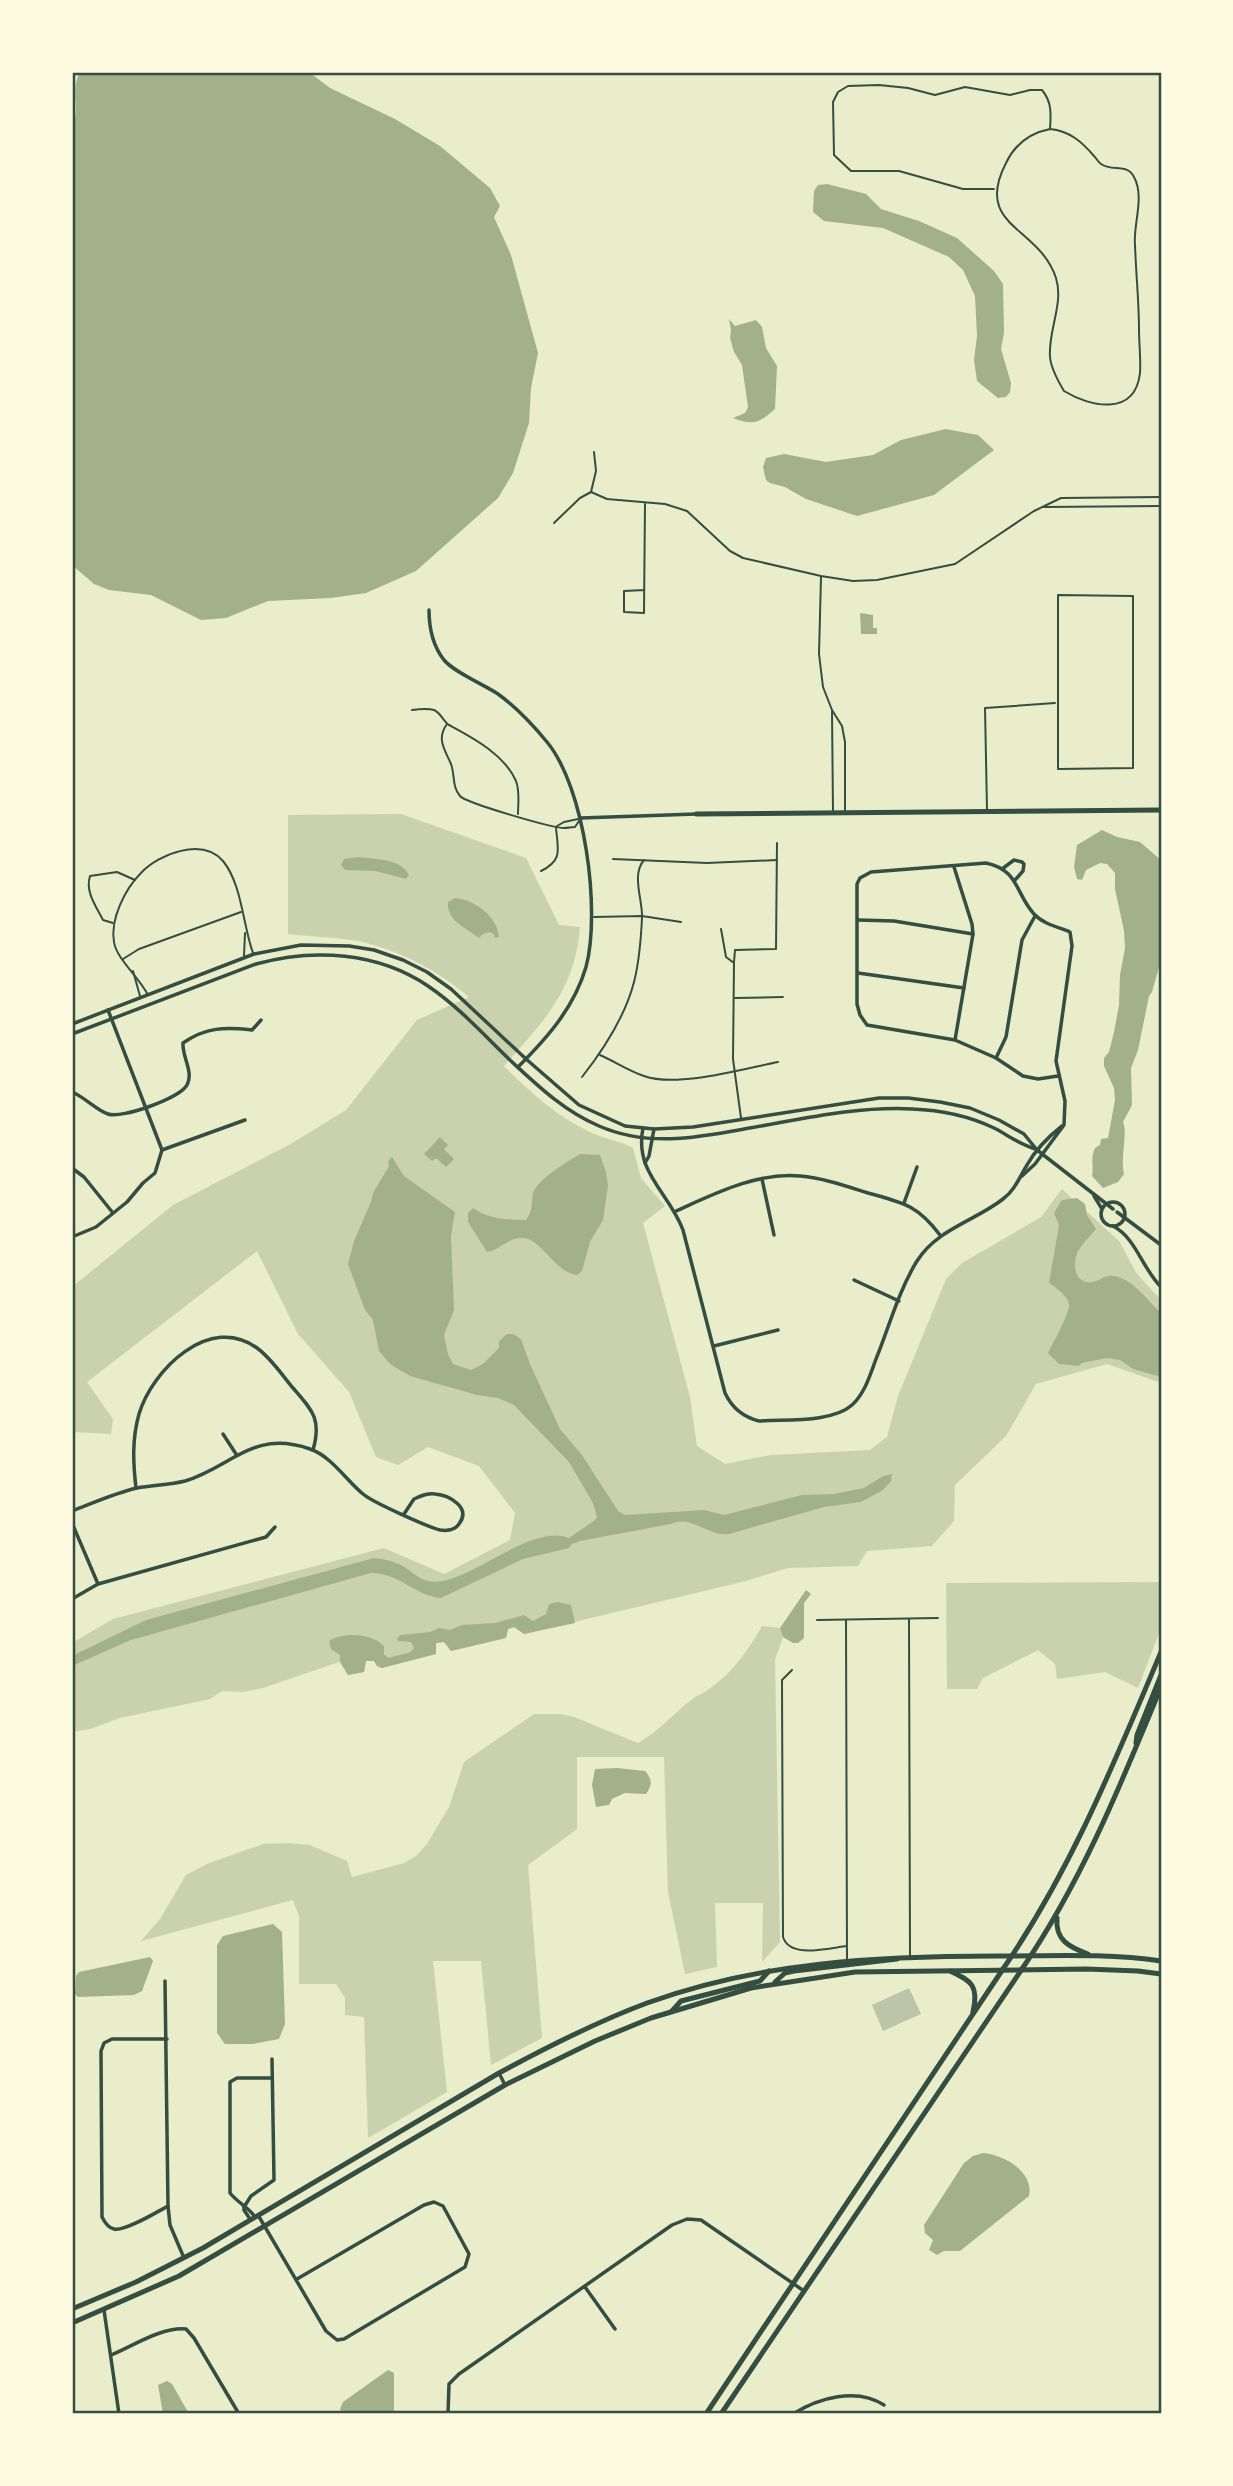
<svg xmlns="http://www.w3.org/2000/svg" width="1233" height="2486" viewBox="0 0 1233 2486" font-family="'Public Sans',sans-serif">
<rect width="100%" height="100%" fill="#e9edc9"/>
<g fill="#cad2ad">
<path d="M401,814L526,858L559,925L580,927C575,990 544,1021 504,1066C530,1092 557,1117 592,1133C605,1139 620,1141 633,1148L641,1178L665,1206L643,1223L690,1397L697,1446L725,1464L771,1455L870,1450L887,1437L898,1396L946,1279L962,1263L1041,1217L1062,1189L1119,1241L1137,1274L1161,1300V1383L1107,1364L1036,1384L1006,1436L955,1485L954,1521L932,1546L867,1551L858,1566L788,1568L746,1581L524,1634L514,1627L508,1629L506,1638L451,1651L444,1642L436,1643V1654L382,1668L377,1666L374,1661H366L364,1672L348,1675L339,1662L263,1688L243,1692L222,1691L210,1699L120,1718L90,1729L72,1732V1643L113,1619L384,1548L444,1574L510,1540L515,1513L479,1466L428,1447L398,1465L376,1457L349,1392L298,1334L257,1251L87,1382L113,1419L111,1434L72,1432V1287L173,1205L289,1145L346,1110L417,1020L469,997C437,970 399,950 358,941C335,937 311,937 288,934V815Z"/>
<path d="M1161,1582V1628L1138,1688L1105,1672L1057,1679L1055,1664L1038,1650L983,1678L977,1689H947L946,1583Z"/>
<path d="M762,1626L780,1628L783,1637L775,1660L780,1942L762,1962L763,1903H715L717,1967L685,1974L668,1892L664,1757H577V1829L528,1865L542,2038L491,2065L481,1961H433L447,2092L368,2138L364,2017L345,2015V1998L336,1984H299V1916L293,1900L141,1941L160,1919L186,1875L209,1863L263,1844L288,1843L310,1845L347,1861L352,1877L404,1863L416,1856L427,1844L449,1807L464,1762L534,1714H560L574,1717L638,1743C658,1732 672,1715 690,1701C695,1696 703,1694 709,1689C732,1673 748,1651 762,1626Z"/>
</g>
<g fill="#a3b18a">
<path d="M80,72H309L330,88L395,119L440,146L490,188L500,206L494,217L511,255L538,353L531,388L529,423L513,473L498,498L416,571L366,593L331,598L268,601L226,618L201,620L151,595L109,590L94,584L72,565V127C81,110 70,90 80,72Z"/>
<path d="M827,184L866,194L881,209L919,221L957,238L994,271L1003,284L1004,333L1001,349L1011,383L1010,392L1006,397L998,398L977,381L974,360L977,336L975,296L963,270L949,257L883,228L824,221L813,212L814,191L818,185Z"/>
<path d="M729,319L735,326L756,320L762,327L766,348L777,366L775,409C759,423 753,426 733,418L745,413L748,407L742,365L734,352L730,338L731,330Z"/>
<path d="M946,429L978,435L994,450L934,495L857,516L806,499L785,487L770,483L766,480L763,467L766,458L784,454L826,462L873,455L901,440Z"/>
<path d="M860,613L873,615V628H877V634H861Z"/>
<path d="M1102,830L1117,837L1140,842L1161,860V960L1152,992L1149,996L1138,1050L1131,1068L1132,1105L1123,1122C1128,1134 1120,1156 1124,1174L1118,1182L1103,1188L1092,1176C1094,1166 1090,1158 1095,1148L1100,1145L1101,1139L1108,1138L1115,1100L1114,1088L1104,1066V1058L1109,1052L1114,1032L1119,1005L1120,975L1125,948L1124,931L1115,889V873L1107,864L1100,863L1086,870L1082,880L1077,879L1074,867L1077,845Z"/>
<path d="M359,857C377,860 400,858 409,875L406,879L375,871L345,870L341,865L344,859Z"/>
<path d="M455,898C475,900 497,916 499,937L495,938L494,934L489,932L483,934L479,938C466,928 446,920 448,902Z"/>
<path d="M440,1137L448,1145L444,1149L454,1159L446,1167L436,1158L432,1161L424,1154Z"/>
<path d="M580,1154L600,1155L606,1172L608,1186L603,1220L590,1242L582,1271L577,1275C554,1272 543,1240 523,1238C508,1237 501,1250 487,1252L468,1222V1213L473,1208C488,1219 508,1220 526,1220C533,1211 531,1204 533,1193C537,1180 568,1161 580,1154Z"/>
<path d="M392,1157L404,1176L455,1212L451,1236L454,1310L444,1335L448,1354L453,1364L471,1370L483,1364L499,1348V1341L507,1334H513L521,1339L530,1364L560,1429L582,1455L618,1511L625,1515L704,1510L724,1515L802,1495L834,1494L864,1488L883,1476L892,1474L891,1481L883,1490L861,1502L824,1507L729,1534C709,1537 690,1514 671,1524L580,1541L572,1544L569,1548L523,1559L441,1598C415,1596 400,1573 371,1573L131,1640L72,1666V1656L146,1620L374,1558C381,1559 389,1560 396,1563C407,1566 417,1579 428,1581C465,1589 529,1522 569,1538L595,1520L597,1517L593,1503L569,1462L514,1405L498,1398L477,1395L410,1376L390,1364L379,1351L373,1320L365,1310L348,1264L354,1241L371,1202L373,1193L389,1166L388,1161Z"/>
<path d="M1077,1198L1085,1204L1087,1215L1096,1229C1090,1236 1083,1243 1078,1251C1073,1261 1073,1280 1087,1282C1097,1284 1104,1274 1114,1276C1133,1279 1148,1301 1161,1313V1377L1133,1369L1120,1360L1107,1358L1082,1363L1078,1366L1059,1364L1048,1353C1053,1343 1070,1313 1069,1304C1068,1296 1055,1287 1049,1283L1059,1225L1054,1213L1062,1200Z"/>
<path d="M806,1590L811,1594L804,1603V1638L798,1643H793L783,1637L780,1628Z"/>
<path d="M558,1602L571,1605L575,1623L524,1634L514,1627L508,1629L506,1638L451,1651L444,1642L436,1643V1654L382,1668L377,1666L374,1661H366L364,1672L348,1675L340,1661V1655L331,1649L329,1641C344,1632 371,1633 384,1646V1654L388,1658L411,1652L414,1648L411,1642L398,1641L397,1638L401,1635L430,1632L439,1628L450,1630L462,1625L495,1623L524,1615L533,1621L546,1614L549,1604Z"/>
<path d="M617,1768L645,1771C653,1780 652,1785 646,1794L625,1793L612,1799L609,1805L596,1807L592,1785L595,1769Z"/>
<path d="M273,1924L282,1932L285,2024L279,2039L253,2044H225L217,2033V1945L223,1936Z"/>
<path d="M150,1957L153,1961L142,1991L134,1995L78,1997L75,1994L76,1976L79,1972Z"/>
<path d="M983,2153C1005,2155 1034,2172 1029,2196L960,2251H944L937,2255L929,2250L933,2240L925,2233L924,2225L964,2163L973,2156Z"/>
<path d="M388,2370L394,2373V2414H343L340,2409L343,2402Z"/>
<path d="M167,2381L172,2384L189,2414H163L158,2385Z"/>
</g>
<path fill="#bcc5a7" d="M909,1988L921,2014L883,2031L872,2005Z"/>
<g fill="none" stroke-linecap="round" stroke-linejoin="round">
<g stroke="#344e41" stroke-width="2">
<path d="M1050,129C1070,131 1082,142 1094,156C1097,159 1098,162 1101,164C1112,172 1127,163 1134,177C1145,197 1133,224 1135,245C1136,274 1139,302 1139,330C1139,344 1141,359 1140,373C1135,417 1090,407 1064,391C1058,381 1051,369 1050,357C1048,330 1064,304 1056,278C1039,226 973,227 1006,163C1015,144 1030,133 1050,129Z"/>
<path d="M994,189H963L899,171H851L834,155L833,102L838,92L848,86L879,85L908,88L935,95L965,87L1010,95L1030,90H1042C1052,102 1051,114 1050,129"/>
<path d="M591,492L607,499L665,504L687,511L730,551L743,558L821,576L853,581L877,580L955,564L1034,511L1061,498L1161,497"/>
<path d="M1044,507L1161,506"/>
<path d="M554,523L580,498L591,492L596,471L594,452"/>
<path d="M821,577L819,654L823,687L832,710L842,726L845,742V811"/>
<path d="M644,590L624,591V612L644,613L645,504"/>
<path d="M1058,595L1133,596V768L1058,769Z"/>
<path d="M412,710C419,709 427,708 434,710C441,713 443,721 449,725C473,738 504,754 516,781C520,791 518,804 518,814"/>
<path d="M832,711L833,811"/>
<path d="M447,724C436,739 445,750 451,764C455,775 452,787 460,796C466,803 552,828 564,828C568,828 571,827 575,827L579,821"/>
<path d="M987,810L985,708L1055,703"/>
<path d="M557,826L564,822L578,819"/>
<path d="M613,859L707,863L777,860"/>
<path d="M541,871C563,860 558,850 556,828"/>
<path d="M594,917L642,916L681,922"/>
<path d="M113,923L103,920C96,906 85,892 90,876L117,872L135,880"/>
<path d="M721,929L726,957L734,963L733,1059L741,1118"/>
<path d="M244,956L245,933"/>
<path d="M123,959L139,949L241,912"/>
<path d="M734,962L735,950L776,949L777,843"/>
<path d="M133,971L140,996"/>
<path d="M148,995C139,977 116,958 114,942C110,919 125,889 141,873C159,854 202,837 223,861C242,884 243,926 253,953"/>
<path d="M735,998L783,997"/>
<path d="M600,1055C614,1061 629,1071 644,1076C677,1088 743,1069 778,1062"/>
<path d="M582,1077C604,1049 625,1017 634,982C639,963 641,938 642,918C643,900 631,875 644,860"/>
<path d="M909,1619L910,1956"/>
<path d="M817,1620L938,1618"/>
<path d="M846,1620L847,1959"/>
<path d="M792,1670L782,1680L783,1937C790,1959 828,1948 847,1946"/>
</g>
<g stroke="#344e41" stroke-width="3.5">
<path d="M429,610C429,627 433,646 444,660C455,673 483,684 498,694C516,707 533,725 547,742C585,788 601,911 586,967C574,1008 547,1038 518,1067"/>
<path d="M581,818L696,814"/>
<path d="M954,867L972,924L973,934L955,1040"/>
<path d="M1002,869L1014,860L1022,862L1024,864L1023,871L1015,880"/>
<path d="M858,920L894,921L973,934"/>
<path d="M858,973L964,988"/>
<path d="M72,1024L254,954L301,945L349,946L374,950L403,960L427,972L451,989L526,1059L579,1105L625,1126L654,1129L693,1127L879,1098H908L940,1102L970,1108L999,1120L1024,1134L1037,1150L1113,1209"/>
<path d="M72,1034L256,964C313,948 378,952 428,986C459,1007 484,1035 511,1061C538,1086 564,1111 599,1126C647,1147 695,1138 744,1129C798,1120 856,1106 912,1109C939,1110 969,1116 994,1128C1008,1135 1020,1145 1036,1149"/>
<path d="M996,1058L1006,1037L1022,940L1035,916"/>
<path d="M72,1092C86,1098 96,1110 108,1114C122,1119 180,1098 187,1085C194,1072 182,1057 183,1043C206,1027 225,1027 252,1030L261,1020"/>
<path d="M643,1128C634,1173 669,1192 683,1230L725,1393C732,1408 743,1417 759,1421C785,1419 832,1423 852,1405C865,1393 870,1375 876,1359C889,1327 899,1290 917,1261C937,1229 975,1221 1003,1199C1015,1190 1019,1178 1027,1165C1036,1149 1048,1137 1062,1126"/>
<path d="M162,1150L245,1120"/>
<path d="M645,1163L649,1156L654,1129"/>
<path d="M72,1168L84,1177L113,1213"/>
<path d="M1022,1176L1035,1164L1064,1125L1065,1101L1056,1061L1072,946L1070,932C1058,927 1043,924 1034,914C1015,893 1019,870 986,863L871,872L860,878L857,884V1004L860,1015L867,1025L955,1040L996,1058L1023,1076L1038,1079L1058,1076"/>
<path d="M762,1179L774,1235"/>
<path d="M1094,1196L1102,1209"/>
<circle cx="1113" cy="1214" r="12"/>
<path d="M904,1203L917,1167"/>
<path d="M676,1211C714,1194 757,1172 800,1176C823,1178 846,1186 868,1193C904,1203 917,1205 940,1235"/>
<path d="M1117,1212L1161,1245"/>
<path d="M1113,1226C1136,1238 1142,1268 1161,1287"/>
<path d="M72,1237L96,1227L127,1202L143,1183L155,1173L162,1150L108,1010"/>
<path d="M854,1280L899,1301"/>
<path d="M714,1346L778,1330"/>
<path d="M223,1434L236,1454"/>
<path d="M136,1488C133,1462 132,1439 139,1414C152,1370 210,1313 257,1348C271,1358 282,1375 293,1388C312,1410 322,1419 313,1450"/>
<path d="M72,1511C93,1503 115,1493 137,1488C153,1485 170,1485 185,1481C232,1467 252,1429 310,1449C331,1456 346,1480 363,1494C372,1502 428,1527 440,1530C447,1531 455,1530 459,1524C472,1507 448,1495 435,1494C427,1493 421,1496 414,1499L404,1514"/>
<path d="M72,1523L98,1584"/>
<path d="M72,1599L98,1584L266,1537L275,1527"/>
<path d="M165,1981L168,2206L170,2225L184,2258"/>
<path d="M167,2039H112L104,2043L101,2051L102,2217C104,2221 108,2228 114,2229C124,2232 157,2212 168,2206"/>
<path d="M499,2073L505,2085"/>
<path d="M244,2207L251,2196L274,2180L272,2059"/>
<path d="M244,2207V2210L250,2219"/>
<path d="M258,2215L326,2331L337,2340L344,2339L465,2267L469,2254L443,2206L434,2202L424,2205L297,2279"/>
<path d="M255,2217C248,2207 238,2203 230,2193V2082L237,2078H272"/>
<path d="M585,2287L615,2329"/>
<path d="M104,2310L119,2414"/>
<path d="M111,2355C133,2346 161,2327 186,2329L194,2338L239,2414"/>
<path d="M448,2414L449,2384L459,2374L672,2225L687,2219L701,2220L804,2291"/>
<path d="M793,2414C818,2398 857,2387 884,2405"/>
</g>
<g stroke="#344e41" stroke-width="5">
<path d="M696,814L1161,810"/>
<path d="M706,2414L1003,1969"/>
<path d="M721,2414L1022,1969"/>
</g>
<g stroke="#344e41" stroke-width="5">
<path d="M1136,1743L1137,1735L1161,1675"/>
<path d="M1057,1918C1055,1940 1069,1947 1088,1954"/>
<path d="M1003,1969C1071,1870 1115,1761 1161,1652"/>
<path d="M1022,1969C1082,1881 1121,1784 1161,1687"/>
<path d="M950,1971C972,1981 979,1986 973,2012"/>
<path d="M775,1982L785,1973L794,1971L897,1959"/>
<path d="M672,2011L681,2001L760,1981L769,1971"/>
<path d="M72,2309L136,2282L203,2248L499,2073C547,2047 596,2022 647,2003C760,1962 878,1956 997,1956C1052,1956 1107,1953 1161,1961"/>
<path d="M72,2323L179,2276L505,2085L595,2041L651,2018L751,1988L855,1972L1086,1969L1138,1971L1161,1974"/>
</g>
</g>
<rect width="1233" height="2486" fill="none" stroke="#fefae0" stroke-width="147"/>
<rect x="74" y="74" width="1086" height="2338" fill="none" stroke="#344e41" stroke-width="2.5"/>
</svg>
